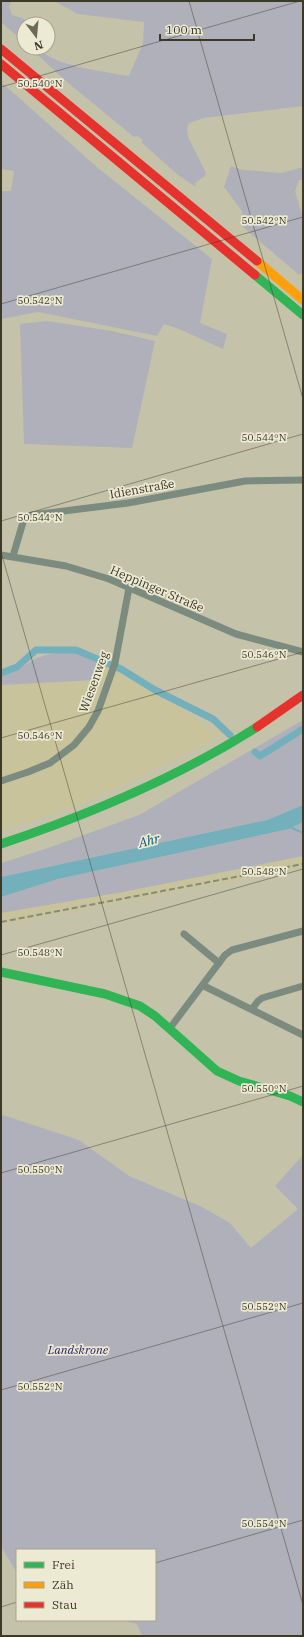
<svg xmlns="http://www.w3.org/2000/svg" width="304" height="1637" viewBox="0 0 304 1637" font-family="'IBM Plex Serif',serif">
<rect width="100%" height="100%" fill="#c5c2aa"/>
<g fill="#c8c39b">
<path d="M97,660L223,734L140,777L80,804L1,831V685L97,680Z"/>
<path d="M303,856V868L1,925V913L123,892Z"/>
</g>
<g fill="#b0b0bb">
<path d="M1,1H12L9,6L12,15L22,18L28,23L24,24V42L1,22Z"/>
<path d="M54,1H303V106L204,118L189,123L187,127L188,137L206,173L205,176L195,183L196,187L178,175L142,143V139L137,136L134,137L67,82L30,48H39C52,66 107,72 129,76L143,43L144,22L78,14Z"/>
<path d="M1,82L98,168L212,259L200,323L227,334L223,349L179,329L164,324L157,336L38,312L1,319V191H11L14,171L1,169Z"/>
<path d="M231,166L243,170L282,173L303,167V180H299L295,191L303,218V273L299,275L243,227L242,211L224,187Z"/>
<path d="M47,321L112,331L155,341L132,448L24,444L20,324Z"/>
<path d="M70,651L97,660V680L1,685V676L18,670L34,659L46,655Z"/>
<path d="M303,720V805L267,820L1,877V863L48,848L139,815Z"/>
<path d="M303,822V856L123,892L1,913V897L58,879L289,829Z"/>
<path d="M1,1115L6,1116L79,1140L129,1176L202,1207L230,1223L251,1248L298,1209L275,1186L303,1155V1636H142L137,1624L122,1620H155V1550H17V1573L1,1546Z"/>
</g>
<path fill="#74b0bc" d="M303,805V822L289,829L58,879L1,897V877L267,820Z"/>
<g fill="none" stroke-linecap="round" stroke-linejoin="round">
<path stroke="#74b0bc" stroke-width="2" d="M290,827L303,833"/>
<g stroke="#74b0bc" stroke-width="7">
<path d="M1,673L17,667L36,650H76L121,669L155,690L213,719L230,735"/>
<path d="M255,752L260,756L303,729"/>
</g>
<g stroke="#7c8b80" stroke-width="7">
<path d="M1,555L66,566L109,579L236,634L303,652"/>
<path d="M13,556L24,519L32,515L128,503L245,481L303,480"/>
<path d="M1,781L28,772L50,763L74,745L89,727L98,711L115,663L129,588"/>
<path d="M184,934L219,963"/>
<path d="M204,986L303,1035"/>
<path d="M252,1009L258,1001L262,998L303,986"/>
<path d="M170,1028L225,955L232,950L303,931"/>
</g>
<g stroke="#30b455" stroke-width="9">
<path d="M255,275L303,315"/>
<path d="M1,844C91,814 177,778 257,727"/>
<path d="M1,972L105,994L140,1006L155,1016L217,1071L239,1081L290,1096L303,1102"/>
</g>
<path stroke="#ff9f0a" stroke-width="9" d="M257,261L303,300"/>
<g stroke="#e5322d" stroke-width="9">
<path d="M1,49L257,261"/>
<path d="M1,64L255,275"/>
<path d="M257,727L303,695"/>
</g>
<path stroke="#848b7e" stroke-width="2" stroke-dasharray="6 3" stroke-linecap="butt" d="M1,922L303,864"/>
</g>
<path fill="none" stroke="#3c3927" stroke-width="1" stroke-opacity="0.45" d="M189,1L303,399M1,87L300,1M1,304L303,217M1,521L303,434M1,552L303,1605M1,738L303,652M1,955L303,869M1,1173L303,1086M1,1390L303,1303M155,1563L303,1520M1,1607L17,1602"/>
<g text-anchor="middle" stroke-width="3.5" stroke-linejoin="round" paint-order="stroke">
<g font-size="12" fill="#3c3927" stroke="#edead4">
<text transform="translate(142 489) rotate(-10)" y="4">Idienstraße</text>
<text transform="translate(157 589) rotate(23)" y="4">Heppinger Straße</text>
<text transform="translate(94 682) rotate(-70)" y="4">Wiesenweg</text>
</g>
<g font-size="12" font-style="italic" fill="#231a63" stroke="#edead4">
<text x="78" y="1354">Landskrone</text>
</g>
<g font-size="13" font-style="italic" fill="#055367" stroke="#edead4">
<text transform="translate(149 840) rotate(-14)" y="5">Ahr</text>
</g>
</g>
<g font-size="10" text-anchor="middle" fill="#3c3927" stroke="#edead4" stroke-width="3.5" stroke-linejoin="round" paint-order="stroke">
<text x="40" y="87">50.540°N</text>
<text x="264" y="224">50.542°N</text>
<text x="40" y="304">50.542°N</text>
<text x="264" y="441">50.544°N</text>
<text x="40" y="521">50.544°N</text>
<text x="264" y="658">50.546°N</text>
<text x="40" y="739">50.546°N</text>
<text x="264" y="875">50.548°N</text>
<text x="40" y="956">50.548°N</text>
<text x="264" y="1092">50.550°N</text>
<text x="40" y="1173">50.550°N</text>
<text x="264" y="1310">50.552°N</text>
<text x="40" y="1390">50.552°N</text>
<text x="264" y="1527">50.554°N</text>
</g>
<rect width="304" height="1637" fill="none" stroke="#3c3927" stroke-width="4"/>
<rect x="16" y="1549" width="140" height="72" fill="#edead4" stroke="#a6a38f"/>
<rect x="24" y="1562" width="20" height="6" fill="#30b455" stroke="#a6a38f"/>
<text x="52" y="1569" font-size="12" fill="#3c3927">Frei</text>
<rect x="24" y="1582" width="20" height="6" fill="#ff9f0a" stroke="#a6a38f"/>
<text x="52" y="1589" font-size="12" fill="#3c3927">Zäh</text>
<rect x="24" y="1602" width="20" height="6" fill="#e5322d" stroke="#a6a38f"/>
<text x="52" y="1609" font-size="12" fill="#3c3927">Stau</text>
<g transform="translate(36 36) rotate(164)"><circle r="19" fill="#edead4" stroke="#a6a38f"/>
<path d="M0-3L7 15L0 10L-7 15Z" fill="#6c6955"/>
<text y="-6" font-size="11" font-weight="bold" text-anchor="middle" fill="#3c3927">N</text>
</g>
<path d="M160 34v6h94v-6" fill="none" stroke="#3c3927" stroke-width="2"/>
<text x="166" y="34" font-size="12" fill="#3c3927" stroke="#edead4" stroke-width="3" paint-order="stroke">100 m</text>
</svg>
